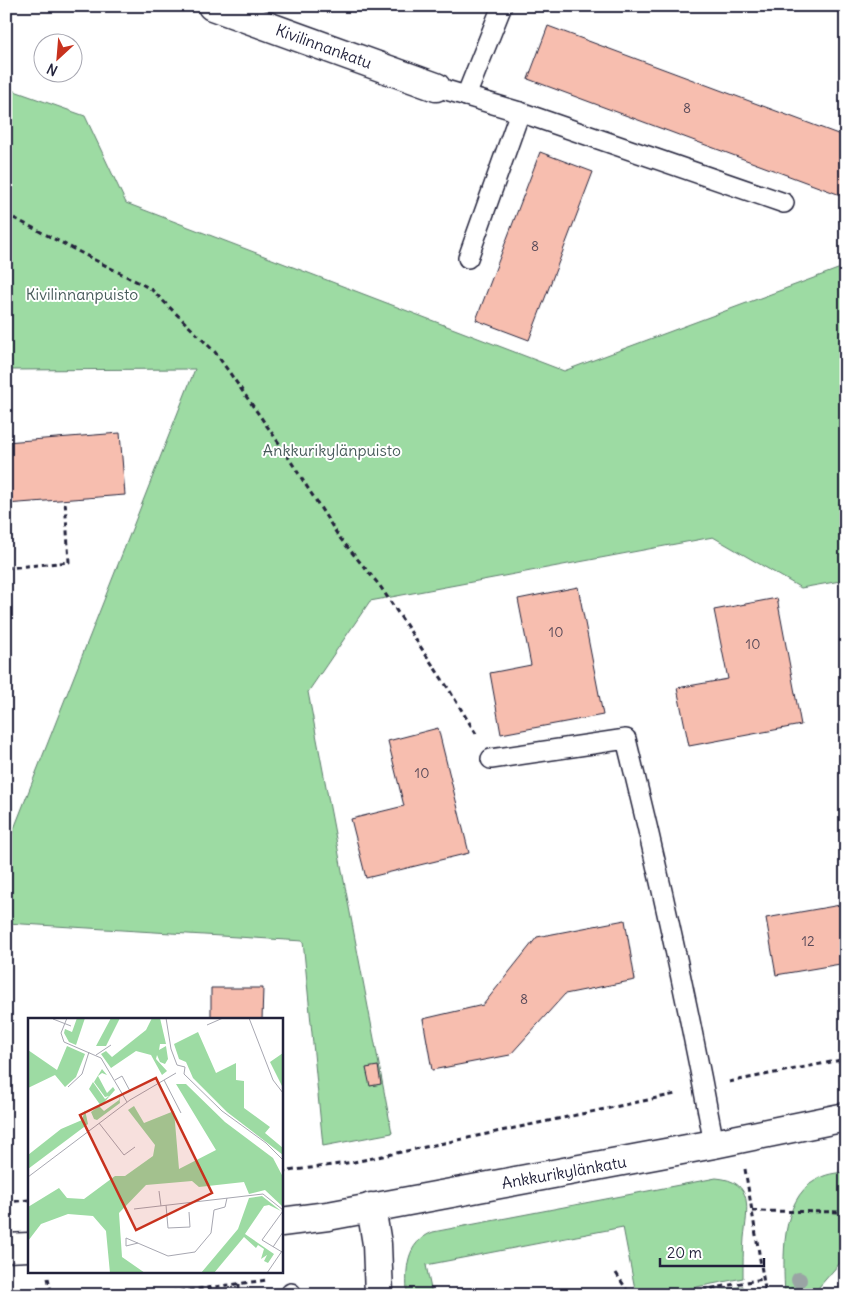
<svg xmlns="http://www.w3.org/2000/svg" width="852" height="1301" viewBox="0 0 852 1301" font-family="Delius,sans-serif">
<rect width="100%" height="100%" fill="#fff"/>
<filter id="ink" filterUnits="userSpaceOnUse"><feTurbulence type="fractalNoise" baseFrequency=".02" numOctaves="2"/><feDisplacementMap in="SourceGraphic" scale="10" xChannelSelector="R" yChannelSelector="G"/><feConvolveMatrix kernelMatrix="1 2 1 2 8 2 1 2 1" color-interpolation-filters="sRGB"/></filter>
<g filter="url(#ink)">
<g fill="#9ddba3" stroke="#607e6f">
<path d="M6,88L85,116L126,203L564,371L846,266V580L801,588L713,537L370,601L308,692L392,1133L323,1146L303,941L6,923V849L195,369L6,370Z"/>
<path d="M846,1172V1256L812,1295H785C783,1259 780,1200 816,1180C825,1174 835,1173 846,1172Z"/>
<path d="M716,1178C755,1181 747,1210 744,1238C743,1251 743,1264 743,1278L655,1295C646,1295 637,1294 634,1284L623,1227L426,1265L432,1294L407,1295C406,1269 405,1243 433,1232Z"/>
<path d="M743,1286L744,1295H699Z"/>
</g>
<g fill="#f7beaf" stroke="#22223b">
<path d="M318,6H333L331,11Z"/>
<path d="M548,26L846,137V188L843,196L528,79Z"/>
<path d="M540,152L593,172L529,340L476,320Z"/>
<path d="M120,433L125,495L6,504V442Z"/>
<path d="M578,587L603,715L501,734L490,673L531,665L518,599Z"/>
<path d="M777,598L801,725L689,746L677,688L728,679L714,610Z"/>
<path d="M438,728L469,853L366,878L351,819L404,806L388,741Z"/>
<path d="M846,904V963L776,975L766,918Z"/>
<path d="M625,920L635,980L565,994L510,1055L432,1070L423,1019L483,1005L537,937Z"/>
<path d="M211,988H263L262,1020H211Z"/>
<path d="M378,1066L381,1084L370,1086L366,1068Z"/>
</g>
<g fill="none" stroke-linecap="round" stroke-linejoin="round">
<g stroke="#22223b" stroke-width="22">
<g id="lane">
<path d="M436,87L520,112L784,203"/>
<path d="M466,96L502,6"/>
<path d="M468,258L520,112"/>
<path d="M491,759L626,739C659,872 689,1008 714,1144"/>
<path d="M291,1293V1295"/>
</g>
</g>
<g stroke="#22223b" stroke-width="31">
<g id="street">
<path d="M212,6L436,87"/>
<path d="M371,1207L377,1244L379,1295"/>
</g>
</g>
<g stroke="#22223b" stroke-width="31">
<g id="secondary">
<path d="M281,1222L328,1216L714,1144L846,1117"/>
<path d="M6,1248L29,1247"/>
</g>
</g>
<g stroke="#22223b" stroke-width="3" stroke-dasharray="5 4" stroke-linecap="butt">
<path d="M6,214L151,289L215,352L281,446L339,537L380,586L448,688L478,737"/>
<path d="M6,568L69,562L65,500"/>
<path d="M729,1082L846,1059"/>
<path d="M745,1169L766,1295"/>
<path d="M281,1172L354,1162L676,1094"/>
<path d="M6,1202L29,1200"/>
<path d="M752,1211L846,1212"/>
<path d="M616,1273L630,1295"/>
<path d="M48,1278L52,1295"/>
<path d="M239,1284V1295"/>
<path d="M153,1295L267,1280"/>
<path d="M676,1295L763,1279"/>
</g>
<use href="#lane" stroke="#fff" stroke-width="19"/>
<use href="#street" stroke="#fff" stroke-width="28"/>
<use href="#secondary" stroke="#fff" stroke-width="28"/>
</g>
<circle fill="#9aa4a4" cx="799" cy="1280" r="8"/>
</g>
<g text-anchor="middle" stroke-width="4" stroke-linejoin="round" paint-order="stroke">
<g font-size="14" fill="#574958">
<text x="687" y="113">8</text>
<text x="535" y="251">8</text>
<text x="556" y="637">10</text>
<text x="753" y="649">10</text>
<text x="422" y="778">10</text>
<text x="808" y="946">12</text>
<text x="524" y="1004">8</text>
</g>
<g font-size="16" fill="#22223b" stroke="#fff">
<text transform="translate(324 46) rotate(20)" y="6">Kivilinnankatu</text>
<text transform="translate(564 1172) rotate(-10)" y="6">Ankkurikylänkatu</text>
</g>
<g font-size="16" fill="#475a5a" stroke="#fff">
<text x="82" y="300">Kivilinnanpuisto</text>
<text x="332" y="456">Ankkurikylänpuisto</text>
</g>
</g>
<g transform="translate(28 1018)">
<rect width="255" height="255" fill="#fff"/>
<path d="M49,0H57L48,27L41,24L36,15L37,11L44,14ZM83,0H92L78,28H68ZM124,0H132L138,26H132L131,32L138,28L140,41L137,46L132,44L129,37L128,41L139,53L134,57L123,37L108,33L83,50L73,36L78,33L84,39L118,12ZM170,14L188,55L208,45V62L216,63V90L242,109L237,115L255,130V137L199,94L165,60L158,44L151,41L146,26ZM39,28L57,36L48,59L37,69L27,57L0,70V32L29,52ZM255,35V70L242,44ZM74,51L79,57L74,55L70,58L79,75L85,69L87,72L73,88L61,71L65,64L77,81L81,78L77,79L66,64ZM148,66H158L197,104L245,140L255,159V189L237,172L221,176L216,164L171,169L164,163L118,167L91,195L94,239L117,255H82L78,213L65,198L40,196L13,206L0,223V189L31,170L39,180L56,181L87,158H97L125,138L127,127L100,92L106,88L116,105L146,93L151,151L188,132ZM91,77L92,85L69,102L66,101L63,94L71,88L76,93L91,82ZM57,92L60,106L0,151V137L33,111L54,102ZM234,178L253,193L241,187L236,188L217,216L246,236L240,245L236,243L239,237L233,241L236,231L230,227L228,230L216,219L186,255H173L210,211L221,180Z" fill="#9ddba3"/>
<path fill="none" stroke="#a7a7b1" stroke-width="1" d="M39,0L33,15L36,24L73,40L99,84M138,0L143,31L149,47M221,0L245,62L255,75M25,1L43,8M179,7L195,0M68,37L83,27M149,47L157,49L156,56M156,56L194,93L238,125L255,142M87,62L94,58L102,73M136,62L153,95M40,69L54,56L61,34M71,105L96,137L107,129M0,159L102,82L148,55M131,173L133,188M138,187L140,210L162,209L161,194M106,191L235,176L255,192M110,225L98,228V220L140,238L167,234L183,215L186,192L197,189L199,180M245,229L255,214M254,234L234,222L255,193M239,255L254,233"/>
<path fill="#c8321e" fill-opacity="0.15" stroke="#c8321e" stroke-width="2.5" d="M128,60L184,175L108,212L52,97Z"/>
<rect width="255" height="255" fill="none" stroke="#22223b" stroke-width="2.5"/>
</g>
<rect width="852" height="1301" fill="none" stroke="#fff" stroke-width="25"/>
<rect x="12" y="12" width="827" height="1276" fill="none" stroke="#22223b" stroke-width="2" filter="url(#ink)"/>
<g transform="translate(58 58) rotate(206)"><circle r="24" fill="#ffffff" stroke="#a7a7b1"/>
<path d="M0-4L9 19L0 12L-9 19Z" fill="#c8321e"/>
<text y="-8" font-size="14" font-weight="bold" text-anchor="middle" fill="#22223b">N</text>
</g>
<path d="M660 1258v8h104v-8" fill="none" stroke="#22223b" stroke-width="2.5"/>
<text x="667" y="1258" font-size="15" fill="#22223b" stroke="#ffffff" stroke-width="4" paint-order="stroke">20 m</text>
</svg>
